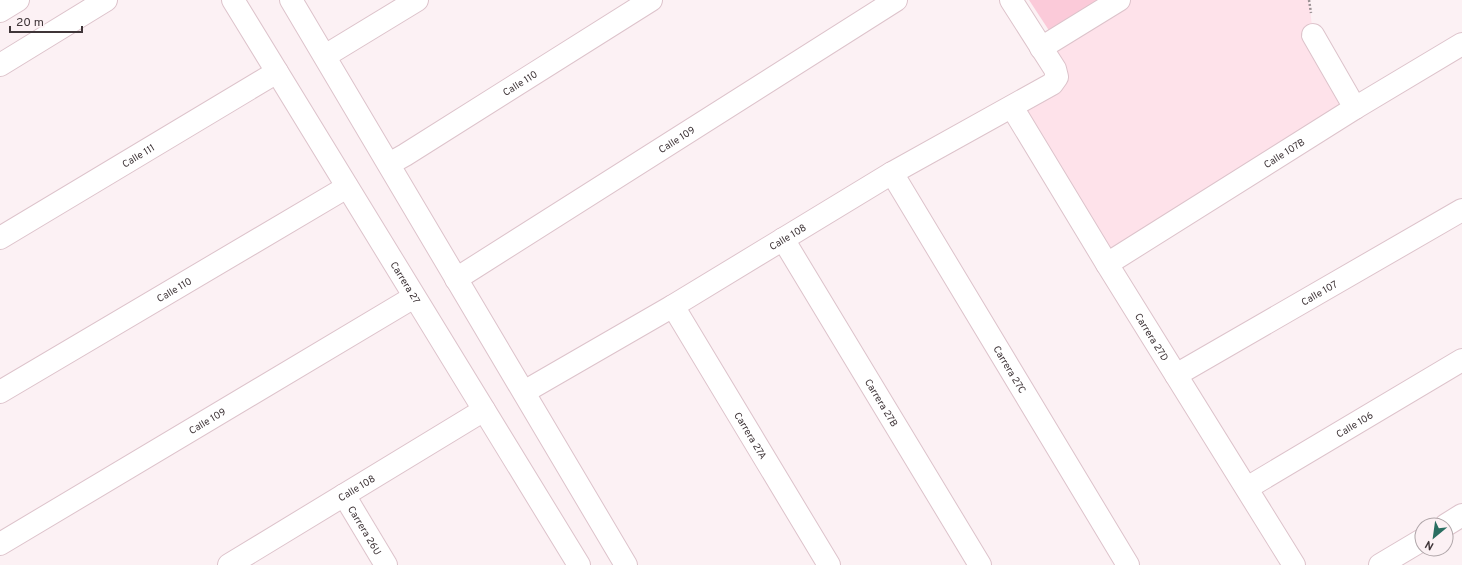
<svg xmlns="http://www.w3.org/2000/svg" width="1462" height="565" viewBox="0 0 1462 565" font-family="Overpass,sans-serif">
<rect width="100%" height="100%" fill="#fcf1f4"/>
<path fill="#fee2ea" d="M1119,0H1309L1313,35L1355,108L1107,264L1012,107L1052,84L1041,48Z"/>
<path fill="#fbcad9" d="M1029,0H1105L1052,35Z"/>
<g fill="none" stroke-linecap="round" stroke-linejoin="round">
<g stroke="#ddc3cb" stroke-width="24">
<g id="minor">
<path d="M1313,35L1355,108"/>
<path d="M1041,48L1119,0"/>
<path d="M325,56L417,0"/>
<path id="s1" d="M1012,107L1107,264L1294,565"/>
<path id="s2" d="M389,164L405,155L651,0"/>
<path id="s3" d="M892,173L1128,565"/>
<path id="s4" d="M0,238L277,72"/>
<path id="s5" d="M783,239L980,565"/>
<path id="s6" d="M1107,264L1355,108L1462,44"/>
<path id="s7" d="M456,279L896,0"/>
<path id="s8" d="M673,306L829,565"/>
<path id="s9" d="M1176,375L1462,210"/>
<path id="s10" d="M0,392L347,187"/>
<path id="s11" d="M524,392L673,306L892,173L1052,84L1057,77L1055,69L1011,0"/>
<path id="s12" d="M1247,488L1462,360"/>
<path id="s13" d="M344,495L386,565"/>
<path d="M1446,525L1462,515"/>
<path id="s14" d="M0,544L414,297"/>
<path id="s15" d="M229,565L484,410"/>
<path d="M1380,565L1422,540"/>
</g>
</g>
<g stroke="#ddc3cb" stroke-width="24">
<g id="tertiary">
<path d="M0,11L18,0"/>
<path d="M0,65L106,0"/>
</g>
</g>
<g stroke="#ddc3cb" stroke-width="24">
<g id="secondary">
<path id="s16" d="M233,0L579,565"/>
<path d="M291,0L626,565"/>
</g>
</g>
<path stroke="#9b9194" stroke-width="2.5" stroke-dasharray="2 2" stroke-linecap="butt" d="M1309,0L1311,13"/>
<use href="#minor" stroke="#fff" stroke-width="22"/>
<use href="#tertiary" stroke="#fff" stroke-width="22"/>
<use href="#secondary" stroke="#fff" stroke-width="22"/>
</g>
<g text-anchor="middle" stroke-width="4" stroke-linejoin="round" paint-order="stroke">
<g font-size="10" fill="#3f3538" stroke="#fcf1f4">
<text dy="4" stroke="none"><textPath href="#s2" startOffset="154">Calle 110</textPath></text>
<text dy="4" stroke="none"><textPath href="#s7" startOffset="261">Calle 109</textPath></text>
<text dy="4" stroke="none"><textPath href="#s6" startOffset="209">Calle 107B</textPath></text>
<text dy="4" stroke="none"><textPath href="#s4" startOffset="161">Calle 111</textPath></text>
<text dy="4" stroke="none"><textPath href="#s11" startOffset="306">Calle 108</textPath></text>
<text dy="4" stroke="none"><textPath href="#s16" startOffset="331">Carrera 27</textPath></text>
<text dy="4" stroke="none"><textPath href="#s10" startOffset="202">Calle 110</textPath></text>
<text dy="4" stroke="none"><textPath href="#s9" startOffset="165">Calle 107</textPath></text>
<text dy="4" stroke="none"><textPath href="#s1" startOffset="269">Carrera 27D</textPath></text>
<text dy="4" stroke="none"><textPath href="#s3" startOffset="229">Carrera 27C</textPath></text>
<text dy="4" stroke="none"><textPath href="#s5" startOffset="191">Carrera 27B</textPath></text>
<text dy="4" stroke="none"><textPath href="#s14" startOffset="241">Calle 109</textPath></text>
<text dy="4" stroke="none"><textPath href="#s12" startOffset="125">Calle 106</textPath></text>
<text dy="4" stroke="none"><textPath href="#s8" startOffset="151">Carrera 27A</textPath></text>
<text dy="4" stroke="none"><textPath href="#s15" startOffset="149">Calle 108</textPath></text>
<text dy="4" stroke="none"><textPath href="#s13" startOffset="41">Carrera 26U</textPath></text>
</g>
</g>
<g transform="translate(1434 537) rotate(209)"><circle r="19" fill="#fcf1f4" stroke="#b0a6a9"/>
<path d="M0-3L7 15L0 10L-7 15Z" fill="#2a6e61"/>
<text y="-6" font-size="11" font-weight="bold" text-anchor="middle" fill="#3f3538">N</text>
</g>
<path d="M10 26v6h72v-6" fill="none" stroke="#3f3538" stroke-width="2"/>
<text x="16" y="26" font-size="12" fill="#3f3538" stroke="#fcf1f4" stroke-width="3" paint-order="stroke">20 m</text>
</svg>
